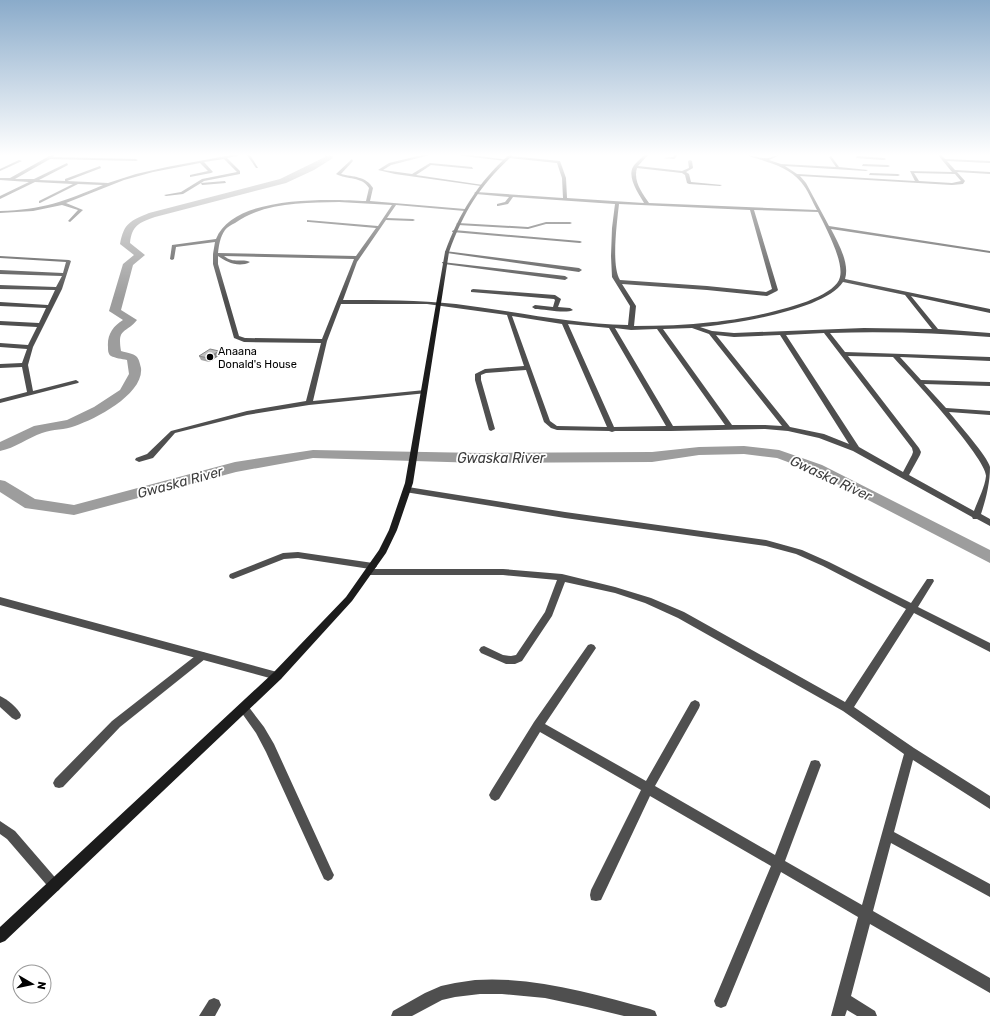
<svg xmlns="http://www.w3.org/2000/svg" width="990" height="1016" viewBox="0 0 990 1016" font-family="Rubik,sans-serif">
<rect width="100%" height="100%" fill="#fff"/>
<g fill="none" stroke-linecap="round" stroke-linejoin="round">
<g fill="#9d9d9d" fill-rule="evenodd">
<path d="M325,155H332L333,158L314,170L286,183L155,217C139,223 132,225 130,243L145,255L133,265L121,310L137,320C126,334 117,327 121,351C135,355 138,353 141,368C144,394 96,419 75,426C65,430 53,429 42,433C28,438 15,448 0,451V442L34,426L67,420L94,407L120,390L129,374L127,360C122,359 115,358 111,356C108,354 108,350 108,347C107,335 113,326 123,320L109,311L123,264L134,255L120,244C124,223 130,221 149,213L280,179L325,157Z"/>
<path d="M744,446L779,450L822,465L990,550V563L812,471L777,458L744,454L699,455L652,462L481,463L313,458L236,472L74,515L25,508L0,492V480L5,481L35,499L74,505L235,462L313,450L481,453L652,452L699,447Z"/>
</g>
<g fill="#4f4f4f" fill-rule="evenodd">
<path d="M51,155H55L53,157L136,159L138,160L136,161L50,159L15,179H34L67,163L68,165L39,180L65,181V179L100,166L101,168L67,181L108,183L136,174L167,167L231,155H242L227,158L240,171V174L204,181L201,183L225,181L226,183L202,185L201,183L183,194L166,196L164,195L181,192L202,179L237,172L224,159L204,162L213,172L211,173L190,177V175L208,171L200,163L153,172L124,180L66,203L83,210L70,222L68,221L78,210L62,205L33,211L0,213V211C42,210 65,201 103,185L78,184L40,203H39V201L73,184L35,182L0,199V196L29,182L0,180V178H10Z"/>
<path d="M247,155H250L258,168H256Z"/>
<path d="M422,155H430L391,165L383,170L412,174L430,163L472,167L473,169L431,165L416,175L483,185L481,186L395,174L378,170L389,163Z"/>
<path d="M455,155H471L508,160L506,161Z"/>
<path d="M644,155H648L638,166L682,171L689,168L688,161L690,160L692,161L693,168L686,172L689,174L691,182L722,185L720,186L689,184L687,183L685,175L682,173L637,168C633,181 642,193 649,203L817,210C812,201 808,190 801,182C787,165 765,162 746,155C752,155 758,158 765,158C770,159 775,155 780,155L769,160L781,164L836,167L829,157L831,156L839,167L868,170L866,171L785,166L797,174L915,181L910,171L952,172L938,155H941L945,159L990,161V163L947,161L955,170L990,172V174L957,172L965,181L963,184L952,185L800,176L806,183L829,226L990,251V253L831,229C838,243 850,263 845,279L990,309V313L911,296L938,329L990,333V337C937,333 883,331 830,333L845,352L990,357V361L900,357L921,380L990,382V386L924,384L946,408L990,411V415L949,412C957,422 988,457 990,467C990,483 986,499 981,514L990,519V526L977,519H973L972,517L853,451L819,438L788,431L765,429L671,431H615L612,432L609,431L557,430L551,428L544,422L526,370L486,373L481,375V380L495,429L491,431L489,430L475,380V374L485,369L524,366L507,315L427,304H341L327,341L313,401L425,390L427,391V393L309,405L247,415L175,433L153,458L139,462L135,460L136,458L147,454L171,431L247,411L306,401L321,343L244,342L234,338L213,264V254L215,242L176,247L174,259L172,260L170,259L172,245L216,239C233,195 327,199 366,201L369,188C362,176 347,180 336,174L352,159L353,161L341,174C353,177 366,176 373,188L370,201L465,209L467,210L465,211L396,205L387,218L413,219L415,220L413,221L386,220L357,262L343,300C381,300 418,300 456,304C513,311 570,324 628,325L630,306L612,277L611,256L612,228L615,204L513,197L508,204L498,206H497V204L505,202L509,197L476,194L474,193L476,192L563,198L562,178L557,163L509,158L510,156L560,161L566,178L567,198L644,203C639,194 627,178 633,167C635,163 641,159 644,155ZM914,173L955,174L961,181L952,183L919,181ZM339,202L392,205L378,226L307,220V222H309L376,228L356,256L218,253C219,245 220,237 225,230C227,227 231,225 235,223C265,202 303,203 339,202ZM619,204L750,210L772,289L766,292L707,286L620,280C611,266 617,222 619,204ZM754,210L818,212C825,226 844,261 840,277C834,304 738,320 713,322C687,325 660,326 634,326L636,306L622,284L707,290L767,296L777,291L778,290ZM218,256C226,262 239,268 250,262C242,258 234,264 224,256L354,259L322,339L245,338L239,336L218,264ZM843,282L905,295L932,329L864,328L734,333L712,331L700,327C734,324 825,310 843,282ZM512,316L562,324L607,427L557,426L550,421ZM568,324L609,328L666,426L614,427ZM615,328L631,330L657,329L725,425L673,426ZM692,328L709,334L782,426L765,425H732L663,329ZM824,333L912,448L913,452L912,455L903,472L859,447L786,335ZM716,335L734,337L780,335L849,444L824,434L790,427ZM848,356L893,357C909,374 987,459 986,476C985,487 978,500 974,511L909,475L920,455L921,452L919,448Z"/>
<path d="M674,155H678L674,159L664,158L673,157Z"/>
<path d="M857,156L884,158L886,159L884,160L856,158Z"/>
<path d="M19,160L22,161L0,171V169Z"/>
<path d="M863,164L888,165L890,166L888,167L862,166Z"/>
<path d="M870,173L898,174L900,175L898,176L869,175Z"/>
<path d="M546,222H570L572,223L570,224H546L528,229L458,225L456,224L458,223L528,227Z"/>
<path d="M454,230L580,241L582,242L580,243L452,232V231Z"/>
<path d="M445,251L579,268L582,270L579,272L447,253L445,252Z"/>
<path d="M0,256L69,260L71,261L62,289L33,347L28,365L33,391L76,380L79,382L78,383L0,403V399L27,392L22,367L0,368V364L22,363L27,349L0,347V343L28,345L37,327L0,325V321L39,323L46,308L0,306V302L48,305L55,290L0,289V285L56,287L62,276L0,274V270L63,273L66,262L0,258Z"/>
<path d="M442,262L565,276L568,278L565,280L444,264L442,263Z"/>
<path d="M473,289L555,295L561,299L558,307L570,308L573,310C566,314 544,309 535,309L532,307L535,305L553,307L555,300L554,299L471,292V290Z"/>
<path d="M408,487L565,512L766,540L802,550L829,562L911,603L927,579H933L934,581L918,607L990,643V652L914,613L854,707L914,748L990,796V809L913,760L894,832L990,884V897L891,843L873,911L990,978V993L870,924L851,996L875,1011L877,1016H857L847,1010L845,1016H831L858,917L781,872L726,1006L721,1008L716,1006L714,1001L771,866L650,796L601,900L596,901L591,900L590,895L591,890L641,790L540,732L499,799L495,801L491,799L489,795L491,791L534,722L588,645L591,644L594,645L596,648L594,651L545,724L646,781L691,702L695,700L699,702L700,705L699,708L655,786L775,855L811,761L815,760L819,761L821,765L785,861L862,905L904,754L843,711L678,618L645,603L615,593L565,582L552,616L522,661L515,664H506L481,653L479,650L481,647L484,646L503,655L511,656L516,655L545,612L557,580L503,575H369L366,574L365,572L366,570L370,569L298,558L284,559L233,579L230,578L229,576L230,574L283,553L298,552L373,563L376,564L377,566L374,569H503L562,574L615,587L651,598L684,612L845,702L906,609L823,566L796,554L766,546L565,518L405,492L404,490Z"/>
<path d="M202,652L205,653L207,656L205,659L120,727L63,787L59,788L55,787L53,783L55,779L112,721L199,653Z"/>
<path d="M0,696C7,699 18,708 21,715L20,718L16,720L12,718L0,707Z"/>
<path d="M244,704L248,706L264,727L274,744L332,871L334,875L332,879L328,881L324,879L266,752L256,733L239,709L240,706Z"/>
<path d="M0,821L15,831L59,882L61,886L59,890L55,892L51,890L7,839L0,834Z"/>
<path d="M475,980C534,976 594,994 650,1009L655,1011L657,1016H624L587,1007L545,998L502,994H480L455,997L442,1000L412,1016H391L393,1011L425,993L441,986L455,983Z"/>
<path d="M214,998L219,1000L221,1005L215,1016H199L209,1000Z"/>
</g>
<path fill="#4f4f4f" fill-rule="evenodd" d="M0,597L277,672L281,673L282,676L281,679L277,680L0,605Z"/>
<path fill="#1c1c1c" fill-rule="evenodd" d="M509,155H513C480,186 465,209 449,252L413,483L397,530L386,553L352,601L281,679L5,941L0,943V927L273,673L346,597L379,550L389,530L405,483L445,252C459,214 478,182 509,155Z"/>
</g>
<path fill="#a4a4a4" d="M219,351L220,355L209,362L201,360L199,356Z"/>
<path fill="#868686" d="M219,351L220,355L209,362L208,358Z"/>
<path fill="#bfbfbf" stroke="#868686" d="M210,349L219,351L208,358L199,356Z"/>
<linearGradient id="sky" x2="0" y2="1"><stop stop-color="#8aabca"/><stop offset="0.52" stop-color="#fff"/><stop offset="1" stop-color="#fff" stop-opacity="0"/></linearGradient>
<rect width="990" height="298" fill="url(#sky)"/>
<circle fill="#000" stroke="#fff" stroke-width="1.5" cx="210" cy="357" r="4"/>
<g text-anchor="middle" stroke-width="3.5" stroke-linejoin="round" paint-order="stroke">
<g font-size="11" fill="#000" stroke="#fff" text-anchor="start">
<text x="218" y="355">Anaana<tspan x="218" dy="13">Donald's House</tspan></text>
</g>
<g font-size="14" font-style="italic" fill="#3e3e3e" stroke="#fff">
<text x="501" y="463">Gwaska River</text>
<text transform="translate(831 478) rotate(25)" y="5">Gwaska River</text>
<text transform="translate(180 482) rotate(-15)" y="5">Gwaska River</text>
</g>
</g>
<g transform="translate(32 984) rotate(99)"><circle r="19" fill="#ffffff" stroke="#999999"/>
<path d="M0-3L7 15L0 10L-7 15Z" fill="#000000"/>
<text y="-6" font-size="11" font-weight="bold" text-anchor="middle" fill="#000000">N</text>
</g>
</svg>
